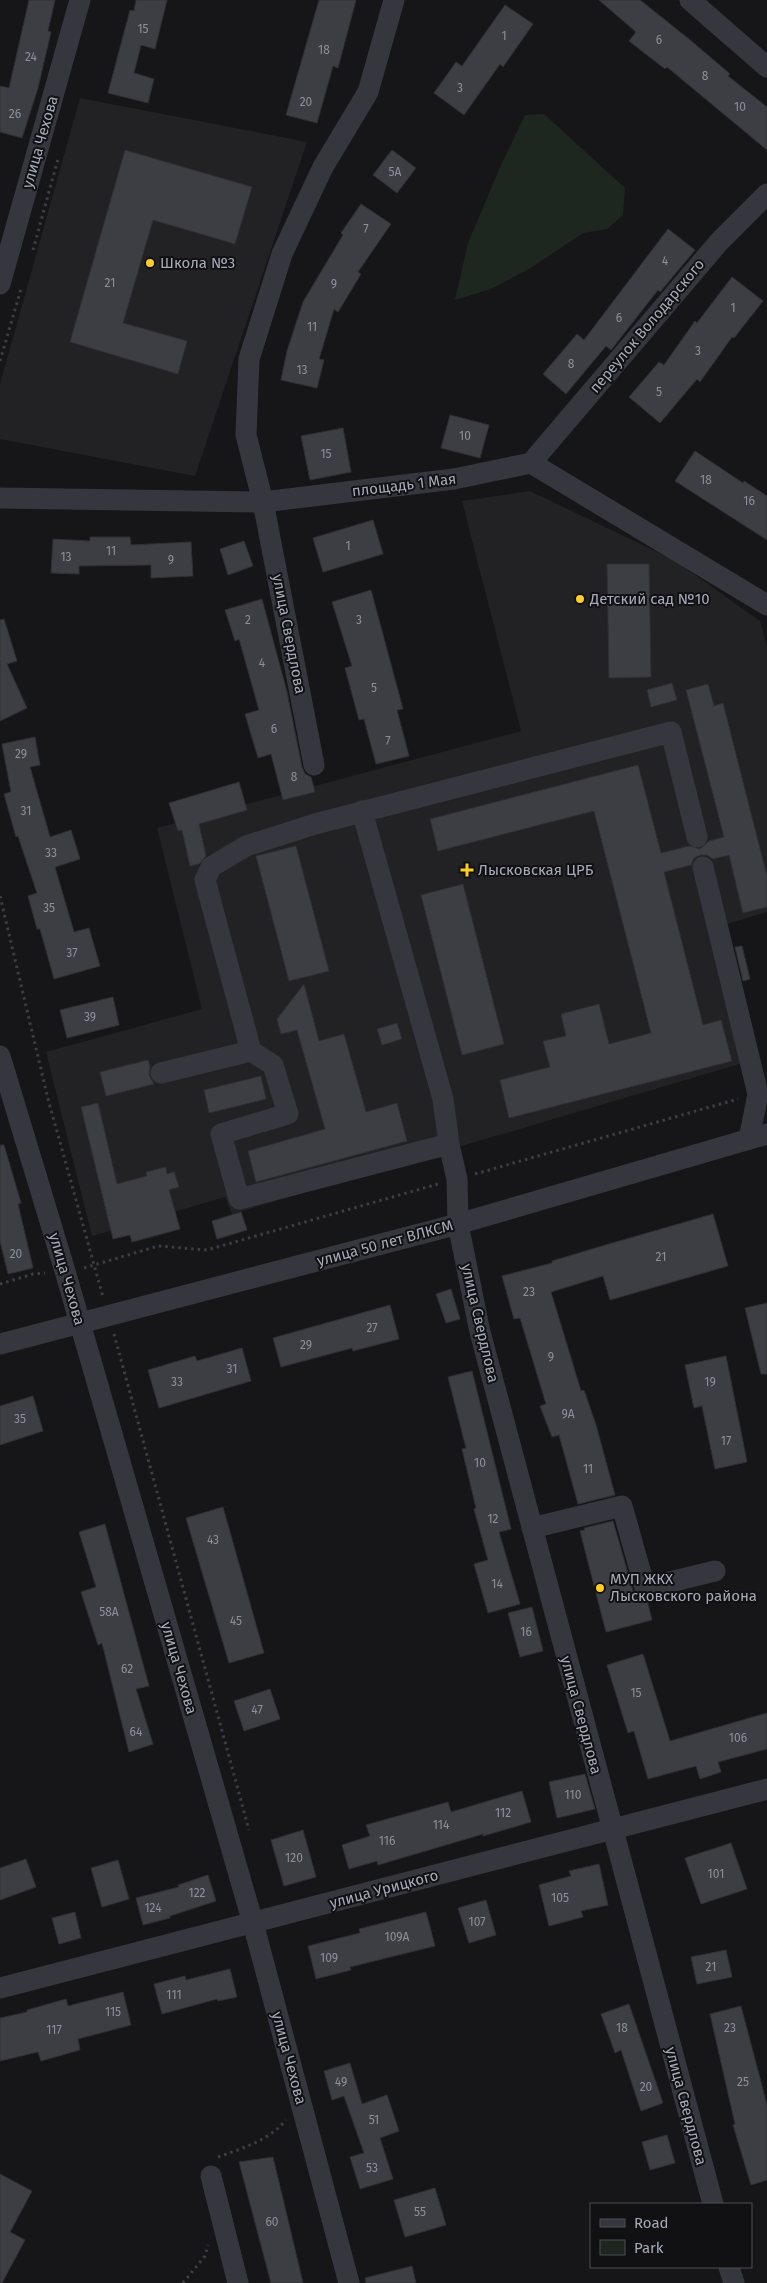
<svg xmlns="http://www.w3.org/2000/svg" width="767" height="2283" viewBox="0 0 767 2283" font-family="'Fira Sans',sans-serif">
<rect width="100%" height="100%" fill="#161618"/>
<g fill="#222225">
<path d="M80,98L307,142L195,476L0,439V384Z"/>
<path d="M530,491L674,560L760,621L767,647V912L720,926L753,1060L232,1214L225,1197L92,1236L46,1052L202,1009L157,828L521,731L462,501Z"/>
</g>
<path fill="#1d271f" d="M544,114L625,188L623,215L607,229L583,233L529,269L491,289L455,300L468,243L501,165L525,115Z"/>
<g fill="#3d3e43" stroke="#303034">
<path d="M29,0H55L48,31L51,32L38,88L22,138L0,132V86L9,88Z"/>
<path d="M136,0H167L155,49L141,45L134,73L154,79L148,103L108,93L130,10L134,11Z"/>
<path d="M319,0H356L338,68L333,66L317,123L286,115Z"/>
<path d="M599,0H640L689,39L730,74L728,76L767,107V150L667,67L665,69L629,41L636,32Z"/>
<path d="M505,5L533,24L503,67L500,64L464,115L434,93L456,62L462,66Z"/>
<path d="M125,150L252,187L235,244L153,220L123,323L187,341L178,374L70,342Z"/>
<path d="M392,150L416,168L397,193L373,175Z"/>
<path d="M361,204L391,224L358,272L361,274L338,312L334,309L319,359L324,360L317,388L281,380L287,351L303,302L343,235L341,233Z"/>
<path d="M668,229L695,250L660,292L658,290L611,350L606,346L566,394L543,374L577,334L584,340Z"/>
<path d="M732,277L763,301L734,338L732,337L700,382L697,379L660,423L629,397L659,362L664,365L695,321L697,323Z"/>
<path d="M450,415L489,425L480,458L441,448Z"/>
<path d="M343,428L351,472L310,480L301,436Z"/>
<path d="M695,451L743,483L744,481L767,496V540L675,481Z"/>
<path d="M373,520L383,554L323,572L313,538Z"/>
<path d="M90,537H130L131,545L191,542L193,576L151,578V565L79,566V574L51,573L53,539L90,541Z"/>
<path d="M244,541L253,566L228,575L220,549Z"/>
<path d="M607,564H649L651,677L609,678Z"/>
<path d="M371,590L403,709L397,710L409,756L376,764L364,719L359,720L345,668L352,666L332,602Z"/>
<path d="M262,599L287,692L302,767L305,774L311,777L315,792L283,800L271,754L258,758L245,714L259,710L239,639L235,641L225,610Z"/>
<path d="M4,619L17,661L7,664L27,708L0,721V620Z"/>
<path d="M672,683L677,700L651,707L647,690Z"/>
<path d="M708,684L714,706L723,703L767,876V907L743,913L729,855L713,859L707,855H700L694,858L691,865L664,872L703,1025L721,1020L732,1061L509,1118L500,1080L550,1067L543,1041L566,1036L561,1014L599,1004L609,1044L651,1033L594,811L438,851L430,819L638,765L661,853L689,846L700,849L709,841L724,837L686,690Z"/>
<path d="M35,737L40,765L30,767L50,837L71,830L80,859L55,867L74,932L89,928L100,966L54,979L40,929H37L28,896L37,893L18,836L16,837L4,794L11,792L2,744Z"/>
<path d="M239,782L247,810L199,824L206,856L199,864L190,866L182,830L178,831L169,803Z"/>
<path d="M296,846L329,971L289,981L256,856Z"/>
<path d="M463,884L504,1044L462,1055L421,895Z"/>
<path d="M742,946L750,979L743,981L735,947Z"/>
<path d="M304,984L319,1041L344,1034L366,1112L397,1103L407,1141L256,1182L248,1151L325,1129L297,1030L281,1034L277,1019Z"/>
<path d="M113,997L119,1025L67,1038L60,1010Z"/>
<path d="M397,1023L402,1039L382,1045L377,1029Z"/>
<path d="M148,1060L150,1067L149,1075L154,1084L106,1096L100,1072Z"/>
<path d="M261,1076L266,1099L209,1113L204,1090Z"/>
<path d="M98,1103L117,1184L147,1176L146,1172L166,1167L167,1174L174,1172L179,1187L169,1190L180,1229L132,1242L130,1235L113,1239L81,1107Z"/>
<path d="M0,1145H4L21,1203L18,1204L33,1268L8,1274L0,1241Z"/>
<path d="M241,1212L247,1230L217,1239L212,1221Z"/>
<path d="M713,1214L728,1266L610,1300L603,1276L551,1292L581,1391L584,1390L596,1425L615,1495L578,1504L559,1435L552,1437L540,1406L546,1404L520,1318L514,1319L502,1276L552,1263V1261L602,1246Z"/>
<path d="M451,1289L460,1319L446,1323L436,1294Z"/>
<path d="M767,1303V1374H761L745,1308Z"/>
<path d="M390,1305L399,1339L353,1351L352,1348L281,1367L273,1338Z"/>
<path d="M242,1348L251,1381L159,1408L148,1370L195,1356L197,1361Z"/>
<path d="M726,1356L747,1462L715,1469L702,1406L694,1408L685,1365Z"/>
<path d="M472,1371L511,1529L499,1532L520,1604L488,1613L474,1564L488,1560L474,1509L476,1508L462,1449L466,1448L448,1377Z"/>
<path d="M33,1396L43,1431L0,1445V1406Z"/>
<path d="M223,1507L264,1653L229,1663L186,1518Z"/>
<path d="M613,1521L633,1591L637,1597L647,1600L652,1620L606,1632L580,1531L585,1530L584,1528Z"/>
<path d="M105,1524L149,1686L136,1689L153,1744L129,1752L102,1643L98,1645L81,1592L96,1587L79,1532Z"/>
<path d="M532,1607L543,1651L520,1657L508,1613Z"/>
<path d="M643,1654L670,1741L767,1713V1749L718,1762L721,1772L700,1779L696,1766L648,1779L634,1731L628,1733L607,1665Z"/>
<path d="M270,1689L280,1719L244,1731L234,1701Z"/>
<path d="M585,1774L595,1809L557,1818L549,1782Z"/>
<path d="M522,1791L531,1822L483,1836V1834L378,1865L377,1861L349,1869L342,1845L370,1836L366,1825L448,1802L451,1812Z"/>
<path d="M303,1830L316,1877L284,1886L271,1840Z"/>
<path d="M731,1843L747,1889L701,1904L685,1858Z"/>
<path d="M26,1859L36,1887L0,1900V1868Z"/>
<path d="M118,1860L129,1899L102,1907L91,1868Z"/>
<path d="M599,1864L608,1905L581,1911L583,1917L549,1926L539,1885L571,1876L569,1871Z"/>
<path d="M208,1875L216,1901L170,1916V1918L143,1925L136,1898L179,1887L178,1885Z"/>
<path d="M486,1900L496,1935L469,1943L458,1908Z"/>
<path d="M75,1912L81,1938L59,1944L52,1918Z"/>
<path d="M426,1912L435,1946L350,1967L351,1970L316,1979L308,1946L360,1933L359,1929Z"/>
<path d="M726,1950L732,1977L697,1984L691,1957Z"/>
<path d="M230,1969L237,1997L218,2001L217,1999L162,2014L154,1984L185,1976L186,1980Z"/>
<path d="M123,1992L131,2025L78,2039L80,2050L41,2061L38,2052L0,2061V2018L27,2012V2010L66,1999L68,2006Z"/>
<path d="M629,2004L663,2103L641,2111L621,2050L615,2053L601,2014Z"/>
<path d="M741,2006L767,2105V2180L751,2185L733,2125L735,2124L710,2014Z"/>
<path d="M350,2063L362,2104L387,2095L399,2131L380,2138L393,2179L360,2189L350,2157L364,2153L344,2096L332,2100L324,2071Z"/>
<path d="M667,2135L675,2163L650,2170L642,2142Z"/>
<path d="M273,2157L303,2283H271L239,2162Z"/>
<path d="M0,2174L32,2191L10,2232L25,2240L2,2283H0Z"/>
<path d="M435,2188L446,2225L405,2237L394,2200Z"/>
<path d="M412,2266L416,2283H366L365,2278Z"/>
</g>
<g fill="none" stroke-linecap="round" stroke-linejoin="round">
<g stroke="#3c3e45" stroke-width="3" stroke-dasharray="2.5 4" stroke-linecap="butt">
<path d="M33,250L58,159"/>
<path d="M0,361L21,289"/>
<path d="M0,896L48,1099L103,1297"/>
<path d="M475,1174L738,1099"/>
<path d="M84,1268L158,1246L207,1250L438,1184"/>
<path d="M0,1284L33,1274L45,1273"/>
<path d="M114,1334L249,1830"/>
<path d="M218,2157C243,2148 268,2141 286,2120"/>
<path d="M183,2283L205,2256L208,2245"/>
</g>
<g stroke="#36373e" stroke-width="21">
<path d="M690,0L767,67"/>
<path d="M0,284L80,0"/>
<path d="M531,463L719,242L767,194"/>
<path d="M0,498L263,502L454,479L531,463L767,605"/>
<path d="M314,765L263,502L246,435L249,359L282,254L323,167L368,92L394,0"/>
<path d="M362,811L443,1099L449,1144L457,1179L458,1224L480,1332L713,2204"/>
<path d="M703,867L758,1094L749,1139"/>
<path d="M0,1056L65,1271L253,1923L349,2283"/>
<path d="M161,1073L251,1051"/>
<path d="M449,1144L239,1199L221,1134L288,1114L273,1065L251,1051L205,880L211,867L246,846L315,824L671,732L697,837"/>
<path d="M0,1344L458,1224L767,1134"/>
<path d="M532,1528L622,1506L645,1588L715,1571"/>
<path d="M0,1988L767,1789"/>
<path d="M211,2176L238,2283"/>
<path d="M729,2267L734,2283"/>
</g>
</g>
<g fill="#ffcd27" stroke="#111113" stroke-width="2">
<circle cx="150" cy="263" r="5"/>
<circle cx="580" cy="599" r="5"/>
<path d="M464.5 862.5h5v5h5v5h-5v5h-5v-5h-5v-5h5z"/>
<circle cx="600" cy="1588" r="5"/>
</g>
<g text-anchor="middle" stroke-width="4" stroke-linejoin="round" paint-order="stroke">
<g font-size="12" fill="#8c8f9c">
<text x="143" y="33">15</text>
<text x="504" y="40">1</text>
<text x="659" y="44">6</text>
<text x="324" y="54">18</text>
<text x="31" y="61">24</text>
<text x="705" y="80">8</text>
<text x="460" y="92">3</text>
<text x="306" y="106">20</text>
<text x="740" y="111">10</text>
<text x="15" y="118">26</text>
<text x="395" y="176">5А</text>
<text x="366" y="233">7</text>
<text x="665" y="265">4</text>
<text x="110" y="287">21</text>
<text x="334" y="288">9</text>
<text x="733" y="312">1</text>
<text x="619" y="322">6</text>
<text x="312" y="331">11</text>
<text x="698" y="355">3</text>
<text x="571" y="368">8</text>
<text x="302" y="374">13</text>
<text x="659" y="396">5</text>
<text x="465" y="440">10</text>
<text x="326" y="458">15</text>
<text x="706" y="484">18</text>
<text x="749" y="505">16</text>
<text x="348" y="550">1</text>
<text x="111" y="555">11</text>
<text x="66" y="561">13</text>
<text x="171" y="564">9</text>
<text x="248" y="624">2</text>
<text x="359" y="624">3</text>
<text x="262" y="667">4</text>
<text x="374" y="692">5</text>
<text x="274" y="733">6</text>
<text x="388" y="745">7</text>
<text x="21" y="758">29</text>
<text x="294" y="781">8</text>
<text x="26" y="815">31</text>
<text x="51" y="857">33</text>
<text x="49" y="912">35</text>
<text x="72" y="957">37</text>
<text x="90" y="1021">39</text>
<text x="16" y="1258">20</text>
<text x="661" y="1261">21</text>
<text x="529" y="1296">23</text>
<text x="372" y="1332">27</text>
<text x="306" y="1349">29</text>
<text x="551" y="1361">9</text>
<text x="232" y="1373">31</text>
<text x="177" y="1386">33</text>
<text x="710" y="1386">19</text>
<text x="568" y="1418">9А</text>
<text x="20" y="1423">35</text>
<text x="726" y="1445">17</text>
<text x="480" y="1467">10</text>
<text x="588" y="1473">11</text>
<text x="493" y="1523">12</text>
<text x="213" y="1544">43</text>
<text x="497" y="1588">14</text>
<text x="109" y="1616">58А</text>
<text x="236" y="1625">45</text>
<text x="526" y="1636">16</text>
<text x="127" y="1673">62</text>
<text x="636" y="1697">15</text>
<text x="257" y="1714">47</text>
<text x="136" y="1736">64</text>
<text x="738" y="1742">106</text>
<text x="573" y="1799">110</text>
<text x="503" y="1817">112</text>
<text x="441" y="1829">114</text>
<text x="387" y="1845">116</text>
<text x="294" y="1862">120</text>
<text x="716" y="1878">101</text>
<text x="197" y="1897">122</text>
<text x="560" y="1902">105</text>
<text x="153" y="1912">124</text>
<text x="477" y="1926">107</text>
<text x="397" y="1941">109А</text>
<text x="329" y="1962">109</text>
<text x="711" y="1971">21</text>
<text x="174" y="1999">111</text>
<text x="113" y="2016">115</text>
<text x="622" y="2032">18</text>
<text x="730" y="2032">23</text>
<text x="54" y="2034">117</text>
<text x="341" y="2086">49</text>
<text x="743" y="2086">25</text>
<text x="646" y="2091">20</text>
<text x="374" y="2124">51</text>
<text x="372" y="2172">53</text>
<text x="420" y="2216">55</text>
<text x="272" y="2226">60</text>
</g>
<g font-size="15" fill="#a6aaba" stroke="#111113">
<text transform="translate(40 142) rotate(-74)" y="5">улица Чехова</text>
<text transform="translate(647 326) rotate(-50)" y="5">переулок Володарского</text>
<text transform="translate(404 485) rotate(-7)" y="5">площадь 1 Мая</text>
<text transform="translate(289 634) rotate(79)" y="5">улица Свердлова</text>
<text transform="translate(385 1243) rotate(-15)" y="5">улица 50 лет ВЛКСМ</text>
<text transform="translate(67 1279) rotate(74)" y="5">улица Чехова</text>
<text transform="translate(480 1323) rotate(77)" y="5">улица Свердлова</text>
<text transform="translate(179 1668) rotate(74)" y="5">улица Чехова</text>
<text transform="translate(581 1715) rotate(75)" y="5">улица Свердлова</text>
<text transform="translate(384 1889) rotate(-15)" y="5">улица Урицкого</text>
<text transform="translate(289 2058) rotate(75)" y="5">улица Чехова</text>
<text transform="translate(686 2106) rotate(75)" y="5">улица Свердлова</text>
</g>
<g font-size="15" fill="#a6aaba" stroke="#111113" text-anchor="start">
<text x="160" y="268">Школа №3</text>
<text x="590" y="604">Детский сад №10</text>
<text x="478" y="875">Лысковская ЦРБ</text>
<text x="610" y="1584">МУП ЖКХ<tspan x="610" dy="17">Лысковского района</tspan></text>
</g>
</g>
<rect x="590" y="2203" width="162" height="65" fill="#111113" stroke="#4d4e56"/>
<rect x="600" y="2219" width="25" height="8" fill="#36373e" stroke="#4d4e56"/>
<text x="634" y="2228" font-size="15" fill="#a6aaba">Road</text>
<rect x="600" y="2240" width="25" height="15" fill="#1d271f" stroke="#4d4e56"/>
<text x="634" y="2253" font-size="15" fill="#a6aaba">Park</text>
</svg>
